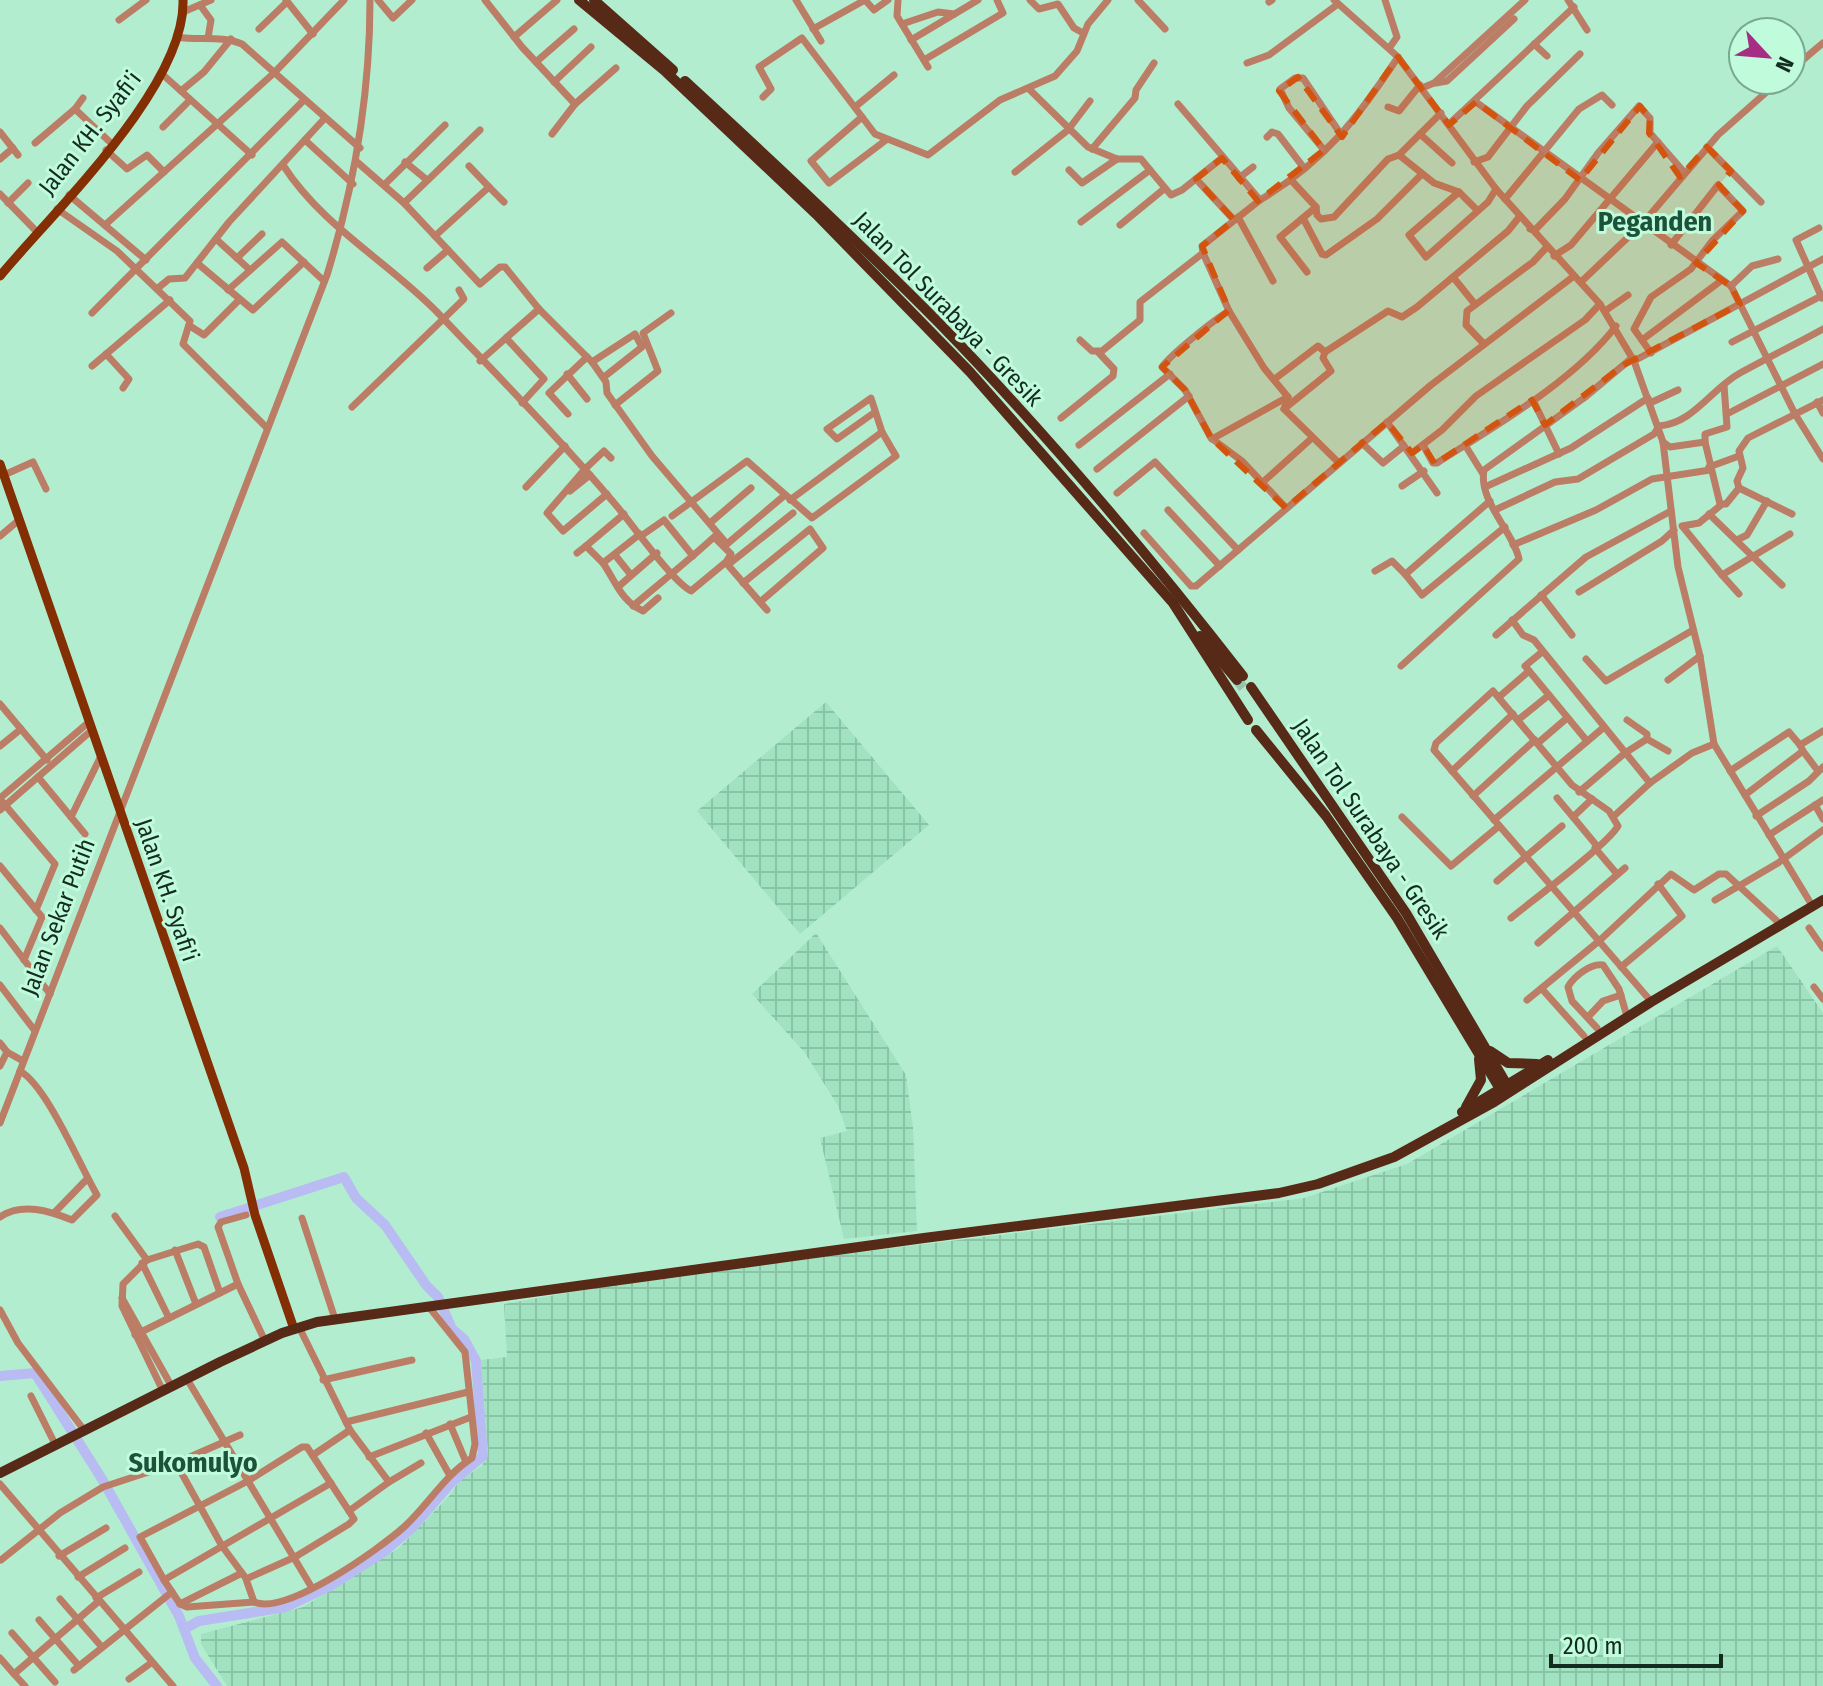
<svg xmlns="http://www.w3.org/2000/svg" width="1823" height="1686" viewBox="0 0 1823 1686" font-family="'Fira Sans Condensed',sans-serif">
<defs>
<pattern id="industrial-grid" width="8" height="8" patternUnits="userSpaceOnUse" patternTransform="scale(2)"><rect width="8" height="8" fill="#a1e3c0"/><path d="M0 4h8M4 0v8" fill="none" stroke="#8ac3a5"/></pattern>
</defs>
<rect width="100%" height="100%" fill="#b3edcf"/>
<g fill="url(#industrial-grid)">
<path d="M826,702L929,825L800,934L697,811Z"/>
<path d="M816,933L906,1075L913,1127L917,1231L844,1239L820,1138L847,1131L838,1106L805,1053L752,994Z"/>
<path d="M1777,946L1823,1013V1686H227L201,1644V1634L303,1607L399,1548L451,1494L459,1481L482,1466L488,1453L481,1360L507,1357L504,1304L664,1276L1304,1198L1407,1164Z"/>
</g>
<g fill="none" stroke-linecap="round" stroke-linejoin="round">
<g stroke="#b8bcf2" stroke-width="10">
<path d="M0,1376L35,1373L102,1479L179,1616L195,1658L217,1686"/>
<path d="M184,1629L199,1621L286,1607L330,1586L385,1551L412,1528L451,1483L483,1456L476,1361L464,1339L452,1329L438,1297L426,1285L385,1225L356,1198L344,1177L220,1217"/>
</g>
<path stroke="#93c6ac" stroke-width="10" stroke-dasharray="10 5" stroke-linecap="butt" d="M1237,680L1246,691"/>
<g stroke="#bb7d66" stroke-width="7">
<path d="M286,0L313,34"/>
<path d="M378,0L393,18L412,0"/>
<path d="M485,0L522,47L575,104L616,68"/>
<path d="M796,0L821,41"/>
<path d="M865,0L874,10L888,0"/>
<path d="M898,0L897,16L928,67"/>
<path d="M1030,0L1039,9L1058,4L1074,28L1083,33"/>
<path d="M1138,0L1165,29"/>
<path d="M1334,0L1398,57L1496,189L1600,304L1634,361L1663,442L1678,567L1700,656L1714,744L1810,902"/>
<path d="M1385,0L1397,37L1390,47"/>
<path d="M1568,0L1587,30"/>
<path d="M1269,2L1272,0"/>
<path d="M200,5L211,20L208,38"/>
<path d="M183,12L211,0"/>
<path d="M119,20L146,0"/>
<path d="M902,24L938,12L954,14"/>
<path d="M259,29L287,2"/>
<path d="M813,29L865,0"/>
<path d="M177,37C199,41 221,35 242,44L360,148"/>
<path d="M514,37L557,0"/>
<path d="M911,40L978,0"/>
<path d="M1534,44L1547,56"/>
<path d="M924,60L1003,13L997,0"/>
<path d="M536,62L574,29"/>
<path d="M1247,63L1269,55L1338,4"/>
<path d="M1791,70L1823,43"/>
<path d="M161,73L252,155"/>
<path d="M554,82L591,47"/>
<path d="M1436,83L1447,81L1514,19"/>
<path d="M1422,88L1434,83L1525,0"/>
<path d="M1029,89L1088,147L1117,159H1141L1150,170"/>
<path d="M181,91L204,72L231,39"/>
<path d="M763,97L771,89L759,67L802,38L875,134L928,155L1000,100L1055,76L1077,51L1088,24L1108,0"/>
<path d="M1476,102L1731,286L1795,414L1823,459"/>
<path d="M1178,104L1260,200C1325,161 1357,119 1398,57"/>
<path d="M855,107L894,75"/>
<path d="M1388,107L1399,111L1420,85"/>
<path d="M75,109L112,144"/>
<path d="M862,117L811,161L829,183L886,140"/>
<path d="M1449,124L1574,7"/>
<path d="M163,127L190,100"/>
<path d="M0,132L18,155"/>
<path d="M552,134L575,104"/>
<path d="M1420,134L1452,163"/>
<path d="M1267,137L1272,132L1278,134L1304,168"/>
<path d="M305,140L353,184"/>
<path d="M35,143L75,109L83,98"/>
<path d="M1707,147L1761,202"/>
<path d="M1092,149L1135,98L1136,90L1154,63"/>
<path d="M106,150L127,169L147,155L164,172"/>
<path d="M1324,150L1289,108L1280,89L1295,78H1303L1342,136"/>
<path d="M1399,155L1441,113"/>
<path d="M0,159L13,148"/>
<path d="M357,162L404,203L480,284L500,267H505L539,309L592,362L635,334L642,347L604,377"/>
<path d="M405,162L427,180"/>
<path d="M1474,162L1488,157L1527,106L1580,54"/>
<path d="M283,165C322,226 387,261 437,312C497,375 559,438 615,504C633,525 671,580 691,591L726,562L731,554L714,537C688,561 660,583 633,606"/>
<path d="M1069,170L1082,183L1117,159"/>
<path d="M1015,172L1068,130L1090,101"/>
<path d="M1239,178L1253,167"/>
<path d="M1196,179L1234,220"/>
<path d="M1291,180L1316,207L1280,237L1307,272"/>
<path d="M384,185L445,125"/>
<path d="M489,187L504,202"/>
<path d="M1459,192L1409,235L1426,257L1488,202L1496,189"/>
<path d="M0,194L37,232"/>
<path d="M69,195L146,260"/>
<path d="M1505,199L1579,109L1602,95L1612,105"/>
<path d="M8,203L28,183"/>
<path d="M404,203L480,130"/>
<path d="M1316,207L1317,215L1321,219L1334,217L1388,159L1399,155L1434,183L1459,192L1477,210"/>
<path d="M57,209L117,251L190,321L183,344L267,428"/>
<path d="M1238,217L1273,281"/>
<path d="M1303,218L1322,254L1326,255L1377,219L1422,174"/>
<path d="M1081,222L1150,170L1171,195L1182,190L1222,158"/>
<path d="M105,225L274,73L344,0"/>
<path d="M1120,225L1164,189"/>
<path d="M1819,228L1796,240L1822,298"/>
<path d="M1530,229L1535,230L1565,199L1598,153L1639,106L1650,118V133L1684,172"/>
<path d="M435,236L489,187L469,166"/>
<path d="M216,239L250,270"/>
<path d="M1203,253L1229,311L1264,368L1288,397"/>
<path d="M1554,256L1571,245L1658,142"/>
<path d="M237,258L262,234"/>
<path d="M197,263L253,310L304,262"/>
<path d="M427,268L448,250"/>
<path d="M1453,277L1474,303"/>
<path d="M1581,282L1643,223L1718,135L1780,80"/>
<path d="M1731,286L1752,266L1778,259"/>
<path d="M158,288L169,279L185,278L229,222L325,118"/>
<path d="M228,290L282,242L324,281"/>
<path d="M1229,311C1215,319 1171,354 1162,367L1185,390L1211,438L1242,461L1286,508"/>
<path d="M1605,311L1628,295"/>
<path d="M92,313L304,100"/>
<path d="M190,326L204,335L239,300"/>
<path d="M1080,340L1092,351H1102L1140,320V302L1203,253L1202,246L1260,200"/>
<path d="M1642,340L1722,280"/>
<path d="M1732,342L1823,295"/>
<path d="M1484,344L1466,325L1467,311L1533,262L1546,248"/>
<path d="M1651,353L1634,329L1651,297L1691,269L1712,241L1743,211L1718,185L1671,245"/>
<path d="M106,354L129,379L123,388"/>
<path d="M480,361L506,338"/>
<path d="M1634,361L1823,259"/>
<path d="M592,362L606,382L607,393L652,456L727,544L785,495"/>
<path d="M92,366L170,300"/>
<path d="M567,374L587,399"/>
<path d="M1276,378L1318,346L1325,352"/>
<path d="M1288,397L1284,409L1331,371L1323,358L1325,352L1388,311L1402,317L1417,307L1508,231L1520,216"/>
<path d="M1533,400L1559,454"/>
<path d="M1817,402L1823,413"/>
<path d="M522,403L544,379L506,338L539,309"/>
<path d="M1650,403L1678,390"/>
<path d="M615,405L658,371L643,333L671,313"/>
<path d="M352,407L464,299L459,290"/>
<path d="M1284,409L1339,463"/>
<path d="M568,414L549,393L587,357"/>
<path d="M1727,414L1823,364"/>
<path d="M1061,418L1113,376L1114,369L1099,353"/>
<path d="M1387,422L1437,493"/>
<path d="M1212,439L1286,398"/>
<path d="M1663,442L1670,447L1705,442V434L1727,427L1724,385"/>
<path d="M1705,442L1720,504H1726L1739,488"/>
<path d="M1362,443L1383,463L1404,446"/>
<path d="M1079,445L1170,374"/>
<path d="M1423,445L1433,463H1437C1495,426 1574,381 1616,326"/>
<path d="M1465,445L1483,474"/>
<path d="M1412,453L1442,430L1476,396L1585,320L1600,304"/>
<path d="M1709,467L1739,456"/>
<path d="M1097,469L1189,396"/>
<path d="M4,475L33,462L46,489"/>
<path d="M1263,482L1312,438"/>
<path d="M1402,486L1424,471"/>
<path d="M526,487L565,446"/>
<path d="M1485,487L1571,448L1648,398"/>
<path d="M570,491L590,475"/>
<path d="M1117,493L1155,462L1238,550"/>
<path d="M607,494L563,531L547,513L585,469L604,451L611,458"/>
<path d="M790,500L882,432"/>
<path d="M1168,510L1220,566"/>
<path d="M1495,510L1555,482L1578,479L1654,434L1659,426C1694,423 1711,389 1740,373C1767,358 1796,344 1823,329"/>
<path d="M1709,514L1782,585"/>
<path d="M1792,514L1739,488L1737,481L1743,468L1739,451L1748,438L1823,400"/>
<path d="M672,516L747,461L812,518L896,456L882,432L871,398L827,429L837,439L875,412"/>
<path d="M710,523L751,488"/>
<path d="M1682,526L1699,523L1721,505"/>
<path d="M1683,527L1722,575"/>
<path d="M1144,533L1191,586H1196L1431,385L1574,276"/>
<path d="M0,536L19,520"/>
<path d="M641,536L664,520L693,556"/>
<path d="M1737,540L1747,535L1767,501"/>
<path d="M1513,545L1596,510L1652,479L1710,470"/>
<path d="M586,546L624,514"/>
<path d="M577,553L586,546L603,563L640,534"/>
<path d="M615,555L631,575"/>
<path d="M603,563C616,582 621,601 643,611L658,598"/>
<path d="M727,564L767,610"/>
<path d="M729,564L793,513"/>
<path d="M1375,571L1392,561L1405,574L1408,572L1490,501"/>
<path d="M1405,574L1422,595L1505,527"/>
<path d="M743,583L810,529L823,548L760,602"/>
<path d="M618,587L657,553"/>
<path d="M1579,592L1662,541L1674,530"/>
<path d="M1739,594L1722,575L1790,534"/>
<path d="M1541,595L1572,635"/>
<path d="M1512,620L1523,635L1534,640L1650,783L1692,753L1714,744"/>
<path d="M1496,635L1586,557L1671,511"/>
<path d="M1586,659L1606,681L1693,630"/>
<path d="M1401,666L1519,559C1513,531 1478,501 1484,470L1584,398L1632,358"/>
<path d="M1668,680L1700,656"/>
<path d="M1549,695L1587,741"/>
<path d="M1499,697L1529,671"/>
<path d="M0,704L47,760"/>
<path d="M1518,720L1549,695L1525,666L1542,652"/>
<path d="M1627,720L1647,734V739L1668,751"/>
<path d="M1538,743L1567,718"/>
<path d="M0,746L21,729"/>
<path d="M1803,751L1818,771"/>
<path d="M1452,771L1513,714"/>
<path d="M1730,771L1789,732L1800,745"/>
<path d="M38,777L85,834"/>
<path d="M1579,792L1625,753L1647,739"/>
<path d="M1745,795L1803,751L1800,745L1823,731"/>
<path d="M1473,796L1535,740"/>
<path d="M0,798L89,722"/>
<path d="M1557,798L1573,817"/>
<path d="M0,799L55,864L36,910"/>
<path d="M1592,799L1573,817L1597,846"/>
<path d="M1815,805L1823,819"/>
<path d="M0,810L92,730"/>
<path d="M1614,816L1650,783"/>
<path d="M1756,816L1809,781L1823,767"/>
<path d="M71,817L101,756"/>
<path d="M1402,817L1451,866L1499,826"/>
<path d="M1494,820L1603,728"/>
<path d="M1769,835L1823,800"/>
<path d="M1595,848L1617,874"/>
<path d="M0,866L42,917L24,960"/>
<path d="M1497,881L1562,826"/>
<path d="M1715,900L1778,863L1823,830"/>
<path d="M1511,918C1533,900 1607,845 1618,826L1609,811L1572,785L1493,691L1436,743L1434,750L1649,999"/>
<path d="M0,928L50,994"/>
<path d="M1809,928L1823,948"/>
<path d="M1538,943L1625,868"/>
<path d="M1621,967L1682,916L1658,884"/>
<path d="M0,985L35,1031"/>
<path d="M1814,987L1823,999"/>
<path d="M1542,989L1584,1036"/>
<path d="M1527,1000L1599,941L1671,874L1694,890L1719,874H1726L1778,922"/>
<path d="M1589,1016L1603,1001L1621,995"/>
<path d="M1597,1028L1572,1001L1568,987C1574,976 1591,963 1603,965L1619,989L1626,1013"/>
<path d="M0,1043L7,1052L23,1061"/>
<path d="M0,1066L7,1052"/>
<path d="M0,1123L327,275C355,184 370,95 370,0"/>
<path d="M55,1212L87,1179"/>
<path d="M246,1215L221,1222L218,1227L238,1284L265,1341"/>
<path d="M115,1216L147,1260"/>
<path d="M0,1217C22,1202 50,1211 72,1220L97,1195C80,1166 47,1086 20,1071"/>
<path d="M302,1218L335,1319"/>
<path d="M175,1250L196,1304"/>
<path d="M142,1263L169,1318"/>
<path d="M122,1298L172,1387"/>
<path d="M0,1310L18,1343L84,1430"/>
<path d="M135,1335L238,1284"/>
<path d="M187,1379L312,1588"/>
<path d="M323,1380L412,1360"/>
<path d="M163,1391L122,1306L123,1284L147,1260L198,1244L204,1247L220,1293"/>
<path d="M31,1396L55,1444"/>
<path d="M346,1422L468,1392"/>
<path d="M450,1424L466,1462"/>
<path d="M426,1433L449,1474"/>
<path d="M313,1455L350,1430"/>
<path d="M369,1457L471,1417"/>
<path d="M176,1463L222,1546L245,1577"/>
<path d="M389,1482L421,1463"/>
<path d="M0,1484L173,1686"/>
<path d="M349,1511L354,1519L349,1524L295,1557L246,1579L254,1602C286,1616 379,1549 404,1527C428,1505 444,1476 472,1458L475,1444L465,1352L429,1307"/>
<path d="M59,1556L106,1528"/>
<path d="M1,1560L60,1513L103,1487L176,1463L240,1435"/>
<path d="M242,1573L180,1604L164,1580L331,1483"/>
<path d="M78,1577L125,1548"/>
<path d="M164,1580L140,1537L248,1481L302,1447H307L349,1511L389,1482L350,1430L299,1327"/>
<path d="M96,1598L139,1572"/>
<path d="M60,1599L101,1646"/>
<path d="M180,1604L187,1607L254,1602"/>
<path d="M39,1620L79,1666"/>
<path d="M12,1633L55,1682"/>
<path d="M0,1658L14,1674"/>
<path d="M74,1670L172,1592"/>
<path d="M129,1679L151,1663"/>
<path d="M25,1686L14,1674L99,1601"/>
</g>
<g stroke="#842e03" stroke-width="9">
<path d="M0,276C54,211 186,86 183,0"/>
<path d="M0,464L244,1168L255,1215L294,1329"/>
</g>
<g stroke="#572917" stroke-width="10">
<path d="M579,0L666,72L816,214L970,372L1173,603L1248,720"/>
<path d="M594,0L673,70"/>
<path d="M685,81C771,160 857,240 939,323C1047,434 1148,554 1243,676"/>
<path d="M1200,636L1237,680"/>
<path d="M1251,687L1406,913L1510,1090"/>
<path d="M1256,730L1326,816L1397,918L1503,1094"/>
<path d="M1490,1051L1508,1063L1537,1064"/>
<path d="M1466,1107L1481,1080L1479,1059"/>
<path d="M1462,1112L1548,1060"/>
<path d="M0,1473L220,1362L282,1333L317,1322L924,1238L1279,1193L1318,1184L1394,1157L1494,1102L1651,1002L1823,900"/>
</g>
</g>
<path fill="#d3540e" fill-opacity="0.2" stroke="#d3540e" stroke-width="6" stroke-dasharray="16 10" stroke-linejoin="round" d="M1398,57L1449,125L1476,102L1580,180L1640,106L1650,118L1649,133L1680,177L1707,147L1731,171L1719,185L1743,211L1696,263L1731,286L1740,304L1622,366L1545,425L1532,400L1435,464L1423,445L1412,453L1387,422L1286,508L1211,438L1185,390L1162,367L1229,310L1202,246L1234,220L1196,179L1222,158L1258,201L1324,150L1279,91L1298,77L1342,137Z"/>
<g text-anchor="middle" stroke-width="6" stroke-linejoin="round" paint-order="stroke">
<g font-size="24" fill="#142b20" stroke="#c0fbdc">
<text transform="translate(90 133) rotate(-52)" y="8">Jalan KH. Syafi'i</text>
<text transform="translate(948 309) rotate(46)" y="8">Jalan Tol Surabaya - Gresik</text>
<text transform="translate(1371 829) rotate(56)" y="8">Jalan Tol Surabaya - Gresik</text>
<text transform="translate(167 890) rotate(71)" y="8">Jalan KH. Syafi'i</text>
<text transform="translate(58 917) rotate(-69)" y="8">Jalan Sekar Putih</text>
</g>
<g font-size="28" font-weight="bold" fill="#1a533a" stroke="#c0fbdc">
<text x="1655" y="231">Peganden</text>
<text x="193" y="1472">Sukomulyo</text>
</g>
</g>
<g transform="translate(1767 56) rotate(116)"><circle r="38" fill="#c0fbdc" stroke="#7ba891" stroke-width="2"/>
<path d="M0-6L14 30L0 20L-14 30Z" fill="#a52d84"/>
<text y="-12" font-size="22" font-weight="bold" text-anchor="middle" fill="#142b20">N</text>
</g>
<path d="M1551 1654v12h170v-12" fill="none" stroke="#142b20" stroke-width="4"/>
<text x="1563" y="1654" font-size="24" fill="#142b20" stroke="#c0fbdc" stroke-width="6" paint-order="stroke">200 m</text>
</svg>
